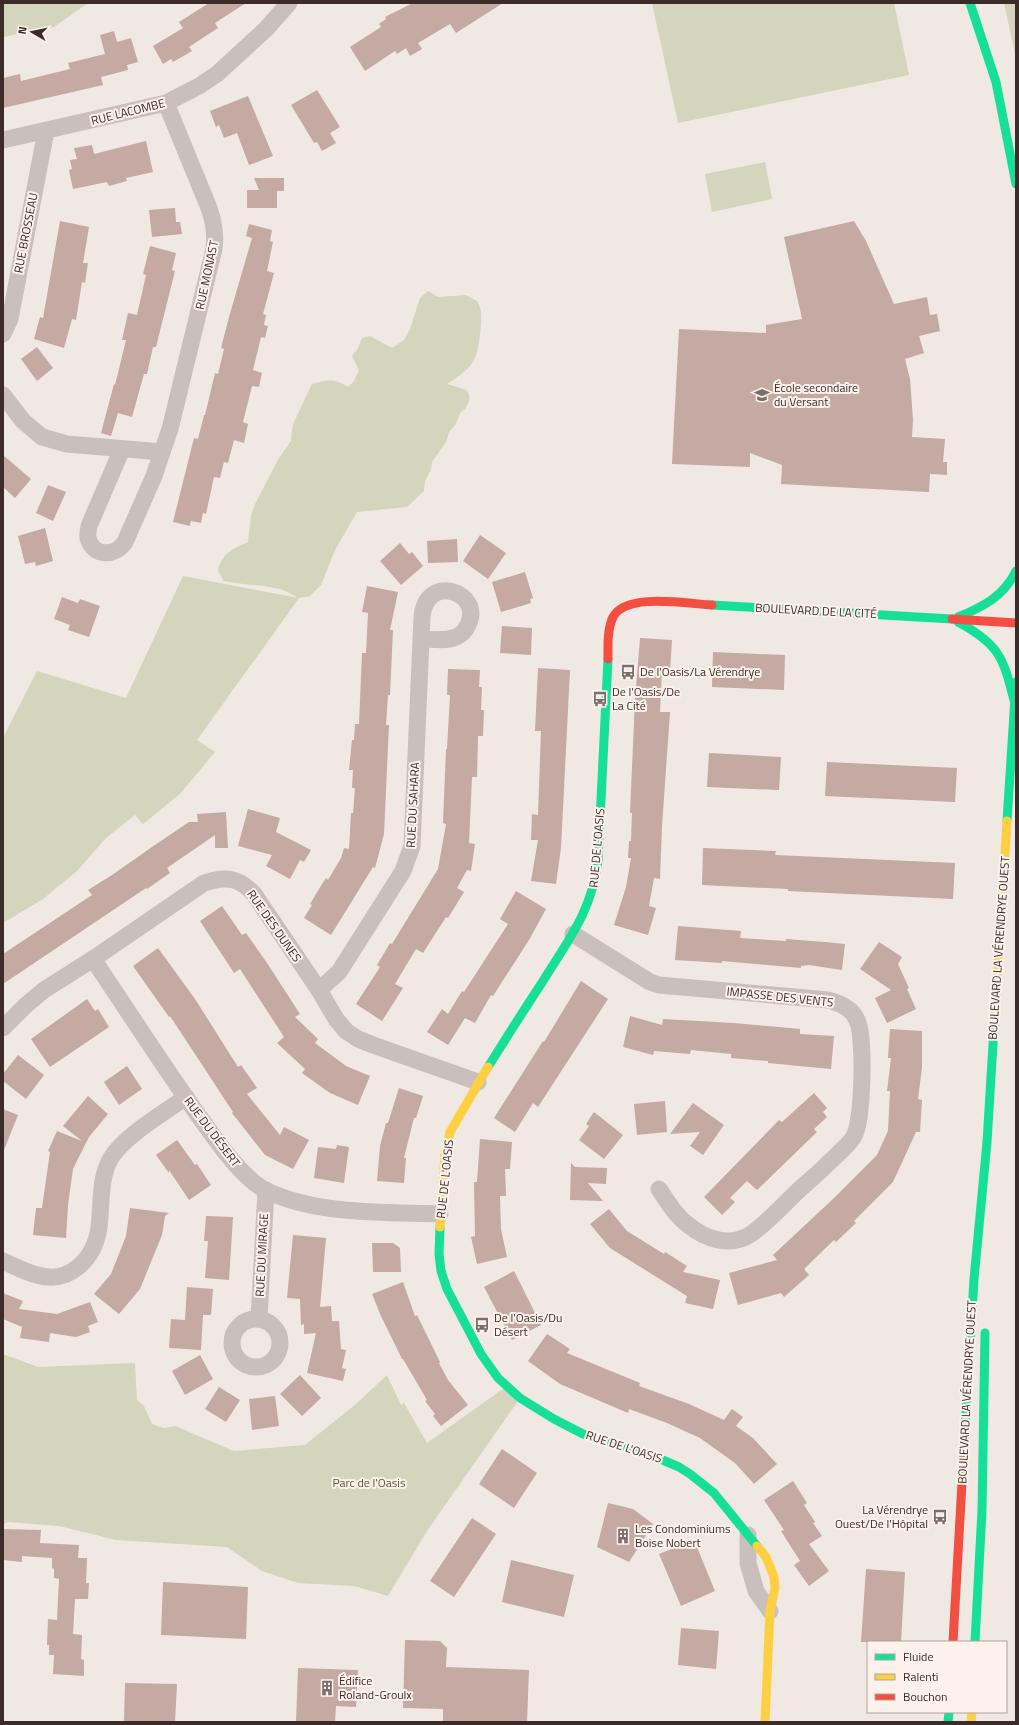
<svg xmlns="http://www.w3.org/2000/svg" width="1019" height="1725" viewBox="0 0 1019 1725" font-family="'Titillium Web',sans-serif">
<rect width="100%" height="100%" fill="#f0e8e3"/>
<g fill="#d4d5bc">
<path d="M3,3H88L54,27L3,37Z"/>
<path d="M652,3H894L909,75L678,123Z"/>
<path d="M1004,3H1016V59Z"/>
<path d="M765,162L772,199L712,212L705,174Z"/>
<path d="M428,291L438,297L466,295L477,301C479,305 481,309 481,313C482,324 479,353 473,362C467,371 456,378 447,384L467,390L470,398L466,408L460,413L456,424L449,432L446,442L432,462L431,470L425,481L424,491L407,507L357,512L335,550L321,585L310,596L299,598L197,740L215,752L180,794L143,824L135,815L106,838L77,871L43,899L3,923V738L37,671L126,698L183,576L298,598C277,582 248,587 224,581L218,571C222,553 232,549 248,542L251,515L255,504L279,458L291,441L292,429L294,422L312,384C328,380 333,378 348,387L354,381L359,370L352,356L358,348L362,338L370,336L392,348L404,340L410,329L420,298Z"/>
<path d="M3,1354L38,1367L135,1363L137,1400L144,1406L152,1424L164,1428L175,1426L234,1451L305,1445L356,1404L387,1375L401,1405L404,1403L427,1443L507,1386L520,1398L427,1531L388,1596L354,1586L298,1583L262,1571L227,1547L116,1540L59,1526L8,1522L3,1524Z"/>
</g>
<g fill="#c5a9a3">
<path d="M209,3H246L215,23L218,28L189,47L192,51L173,62L171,59L163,64L153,46L183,28L179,22Z"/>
<path d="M413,3H503L456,33L450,24L418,43L422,49L410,56L406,48L397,54L395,51L365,71L350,47L381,27L379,24L386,19L385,17Z"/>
<path d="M114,31L117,42L131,38L138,62L127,65L128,70L101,77L103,85L3,108V78L20,74L21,81L70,69L68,63L105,54L100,35Z"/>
<path d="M317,90L340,127L330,133L336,143L322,151L317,142L314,143L291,105Z"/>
<path d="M248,96L273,156L249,165L237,133L224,138L219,125L216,127L210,111Z"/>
<path d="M146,141L153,172L126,178L127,181L109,186L107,182L73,189L69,170L72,169L70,160L77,159L74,148L92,145L94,154Z"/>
<path d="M254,178H284V191H277V208H247V190H259Z"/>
<path d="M175,208L176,222H180L182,234L152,237L149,210Z"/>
<path d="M60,221L89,227L83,263H88L85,283L82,282L76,320L72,319L64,348L34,339L40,317L43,318Z"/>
<path d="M854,221L866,241L894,304L927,297L930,315L937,314L940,331L919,336L924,353L905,359L910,379L913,419L912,437L945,439L943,462H947V475L930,474L929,492L781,484L782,465L750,453V467L672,464L679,329L766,333V325L802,319L784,237Z"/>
<path d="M249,224L272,230L270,241L273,242L267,271L274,273L263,314L266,315L264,325L268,326L265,338L261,337L253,370L262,373L259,387L252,386L243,422L248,424L244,443L234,440L228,463L224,462L220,478L214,477L206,514L203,513L201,523L191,521L190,526L173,522L194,438L198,439L204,415H205L215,373L218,374L224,349L221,348L229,317L252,238L246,236Z"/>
<path d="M150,246L176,253L172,270L175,271L156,347H153L147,374H144L132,417L118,413L111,436L101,433L114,384L115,385L126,340H122L128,313L137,315L146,275L143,274Z"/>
<path d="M37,347L53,368L37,381L21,359Z"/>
<path d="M3,455L31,479L15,498L3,487Z"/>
<path d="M48,485L66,492L53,521L36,513Z"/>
<path d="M45,528L53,561L36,566L35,562L25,564L18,536Z"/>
<path d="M480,535L506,553L488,579L463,561Z"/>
<path d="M457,539L458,562L428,563L427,541Z"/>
<path d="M400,543L409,554L412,552L423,566L401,585L380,561Z"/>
<path d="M525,572L533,598L530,599L531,603L501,612L492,582Z"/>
<path d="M367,586L398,592L390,630H393L390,695H388L386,725H389L384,834L375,868L373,867L331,935L304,918L312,905L310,904L322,884L326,878L328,880L341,858L344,848L349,849L351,813H353L355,788H352L353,770H349L352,740H354L355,724H359L362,653H366L368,613L362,612Z"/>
<path d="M62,597L78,603L80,599L100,606L89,637L68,630L70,625L54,619Z"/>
<path d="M502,626L532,628L531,655L500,653Z"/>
<path d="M640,638L672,640L670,671L662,670L660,712H670L662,826L660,879L654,878L649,906L656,908L648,935L614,925L626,887L631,858H628L629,841H631L632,813H630L635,700Z"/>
<path d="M713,652L785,655L784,690L712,687Z"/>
<path d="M538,668L570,670L561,848L556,884L531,881L538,840H531L532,814L538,815L541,731H535Z"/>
<path d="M448,669L480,670L479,687H482L481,710H484L483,736H478L477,777H472L469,843L475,844L471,871L467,870L457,888L464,892L448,918L446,917L423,953L416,949L395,984L403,988L382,1021L356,1004L380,967L377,965L386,950L390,943L392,944L438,869L446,824L443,823L446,749H447L450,695H447Z"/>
<path d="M709,753L781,757L779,790L707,787Z"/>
<path d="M827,762L957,768L955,802L825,796Z"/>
<path d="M248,809L280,818L276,832L311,850L304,862L300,860L290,879L266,866L272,855L238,846Z"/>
<path d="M226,812L228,848H215V835L167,868L170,873L147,889L146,888L3,984V954L92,895L88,890L112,875L152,847L189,822H198L197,814Z"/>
<path d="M703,848L776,851L775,855L955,863L953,899L788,891V889L702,885Z"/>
<path d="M516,891L546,909L529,940L493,996L491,995L475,1023L465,1018L448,1045L427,1032L442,1009L448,1014L462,991L464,992L508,924L500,919Z"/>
<path d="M222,906L242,935L246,933L267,963L300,1014L295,1017L318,1039L315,1043L346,1066L370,1076L358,1105L330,1093L302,1073L305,1069L277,1043L284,1037L240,969L234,973L200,921Z"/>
<path d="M678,926L741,931L740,938L786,941V939L825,942L845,944L842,970L809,965L801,966V968L722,961V963L675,960Z"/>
<path d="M879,942L902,957L898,964L909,988L907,989L916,1009L887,1023L875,998L891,990L860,969Z"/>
<path d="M158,948L195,999L238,1067L241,1065L257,1088L247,1094L280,1135L284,1127L309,1140L293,1169L265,1155L232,1113L233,1112L170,1016L169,1017L133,966Z"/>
<path d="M581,981L608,999L538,1107L533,1103L515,1132L494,1118L543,1041L544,1042Z"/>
<path d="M87,999L95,1011L98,1009L109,1027L50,1067L31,1039Z"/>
<path d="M630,1016L662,1025L663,1019L734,1023L800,1029V1034L834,1036L831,1069L768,1063V1061L731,1058V1054L691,1050L690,1054L654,1051L653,1055L623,1047Z"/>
<path d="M890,1029L922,1031V1067L918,1099L922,1100L920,1132H916L893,1182L854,1221L856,1223L836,1242L834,1240L804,1269L809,1275L784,1297L781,1293L738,1305L729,1273L777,1260L773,1255L833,1199L877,1155L888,1131L890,1091H887L891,1058H888Z"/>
<path d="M18,1055L44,1075L26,1099L3,1081V1074Z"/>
<path d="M127,1066L142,1089L119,1105L104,1082Z"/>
<path d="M399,1088L423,1096L416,1118H414L404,1158H406L404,1183L377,1181L380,1146L386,1123H388Z"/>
<path d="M814,1093L827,1108L823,1112L827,1117L814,1129L817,1132L757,1190L747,1181L730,1198L735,1202L722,1215L704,1197L779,1120L782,1122Z"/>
<path d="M88,1096L108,1114L89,1137L73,1169L68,1205L66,1238L33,1235L36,1208H42L50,1152L48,1151L57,1131L82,1141L63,1126Z"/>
<path d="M665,1101L667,1132L637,1135L634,1104Z"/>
<path d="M693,1103L724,1125L703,1155L690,1146L700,1132L670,1134Z"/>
<path d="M3,1109L18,1115L4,1150H3Z"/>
<path d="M594,1112L623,1135L604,1159L579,1140L589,1126L586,1124Z"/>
<path d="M480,1139L512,1142L510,1169H505L506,1196H500L501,1229L507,1257L477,1264L471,1237L475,1236L474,1182H477Z"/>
<path d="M177,1140L195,1165L197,1164L211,1185L189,1200L169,1170V1173L156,1155Z"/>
<path d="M337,1145L349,1147L344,1183L314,1178L318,1147L336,1149Z"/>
<path d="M571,1163L575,1167L607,1168L606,1184L588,1183L603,1201L570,1200Z"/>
<path d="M130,1208L169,1213L165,1216L162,1235L140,1289L119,1314L94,1294L111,1274L126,1236Z"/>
<path d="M609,1209L627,1231L664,1254L665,1252L687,1266L683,1272L720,1280L713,1309L685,1303L687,1296L610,1248L590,1224Z"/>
<path d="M206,1216L233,1217L229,1280L205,1278L208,1241H204Z"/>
<path d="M293,1235L326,1238L320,1307L331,1306L332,1321H339L341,1349L346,1350L342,1368L346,1369L343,1381L307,1373L316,1333L304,1334V1324L301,1325L300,1299L287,1298Z"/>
<path d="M372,1243H393L400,1248L401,1272H373Z"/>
<path d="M514,1271L541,1325L512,1340L484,1287Z"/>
<path d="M403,1282L415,1316L417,1315L440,1362L439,1363L448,1380L468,1405L441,1426L433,1416L435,1414L425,1401L427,1400L403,1359H402L381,1316L372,1294Z"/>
<path d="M187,1287L213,1289L211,1315H203L201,1350L169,1348L171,1319L185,1320Z"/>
<path d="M3,1293L23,1301L19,1309L57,1314L90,1302L98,1322L88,1326L90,1332L76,1337L50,1333L49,1342L20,1338L22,1327L3,1319Z"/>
<path d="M547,1334L570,1349L567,1353L640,1383L639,1386L689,1404L724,1420L732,1409L743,1417L736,1426L753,1438L777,1464L754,1484L735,1463L700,1438L667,1423L629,1409L628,1413L560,1384L528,1361Z"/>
<path d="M200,1355L213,1379L185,1395L172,1371Z"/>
<path d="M300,1375L321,1398L302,1416L280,1394Z"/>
<path d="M219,1387L240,1400L226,1422L205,1409Z"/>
<path d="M275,1396L279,1426L252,1430L249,1399Z"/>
<path d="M502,1449L537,1473L514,1508L479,1484Z"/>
<path d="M793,1481L807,1503L804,1505L815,1522L813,1523L822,1536L809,1544L829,1571L809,1586L794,1565L800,1561L781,1531L784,1530L764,1500Z"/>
<path d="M608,1503L633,1509L653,1524L629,1562L597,1547Z"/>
<path d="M472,1518L496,1534L454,1597L430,1581Z"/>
<path d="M3,1529L41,1530L40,1543L79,1545L78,1558H87L86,1583H89L88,1599H75L73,1634L82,1635L81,1659L84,1660V1676L53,1674L54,1655H49V1645H47L48,1619L57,1620L59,1579L54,1578V1569L52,1568V1558L22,1556V1562L3,1560Z"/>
<path d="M694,1540L715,1591L681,1606L659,1554Z"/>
<path d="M511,1560L574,1575L564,1617L502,1602Z"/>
<path d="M866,1569L905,1572L901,1642H861Z"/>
<path d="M163,1582L248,1587L246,1639L161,1635Z"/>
<path d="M681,1628L719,1631L716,1669L678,1665Z"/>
<path d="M405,1640L440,1641L447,1648L446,1667L529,1670L527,1722H443V1709L403,1708Z"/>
<path d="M298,1668L358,1670L356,1707L336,1706L335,1722H296Z"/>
<path d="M125,1683L177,1684L175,1722H124Z"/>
</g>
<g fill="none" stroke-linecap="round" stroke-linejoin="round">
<g stroke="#c9c0bc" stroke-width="17">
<path d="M3,140L166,103L199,86L217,74L266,29L289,3"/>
<path d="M3,334L10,319L46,131"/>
<path d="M3,395L23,421L42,437L67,444L162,452L170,429L214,249C216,234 214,222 209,208L166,103"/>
<path d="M122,449L89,526C89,529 87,534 88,538C93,557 115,557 125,542L154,476L162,452"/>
<path d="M573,934L650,982L659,985L828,1000C840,1003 852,1008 857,1020C865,1035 863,1122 854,1136C851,1142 845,1147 840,1152C827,1165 814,1177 800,1189C785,1203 767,1223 751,1234C730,1248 705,1239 687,1224C675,1215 667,1201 659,1189"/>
<path d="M93,959C128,1011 162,1064 198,1115C215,1138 241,1178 267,1191C318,1215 385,1212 440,1214"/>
<path d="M319,990L339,972L403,871L412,846L422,617C426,572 484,592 468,625C466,629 462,634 458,636C448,642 433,639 421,639"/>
<path d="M3,1028L25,1006L44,990L93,959L204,883C226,876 238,877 254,894L319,990L336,1019L346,1031L358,1039L373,1045L478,1082"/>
<path d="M3,1261C14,1266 25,1272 37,1275C70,1285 95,1258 99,1227C102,1204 99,1178 111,1158C124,1136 164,1113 186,1097"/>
<circle cx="256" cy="1343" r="24"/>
<path d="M259,1319L266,1190"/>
<path d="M748,1535V1563L756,1591L770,1611"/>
</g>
<g stroke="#16e098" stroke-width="9">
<path d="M970,3L996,82L1016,184"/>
<path d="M712,605L952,619"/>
<path d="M958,617C983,607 1004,596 1016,571"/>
<path d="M958,622C999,644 1003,657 1014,700"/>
<path d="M1007,821L1016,682"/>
<path d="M488,1067C506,1038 524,1010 543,981C569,939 592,911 598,860L608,659"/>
<path d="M440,1227L439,1254L441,1271L447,1289L481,1354L498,1378L520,1398L554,1419L583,1434L651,1455L679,1467L690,1474L714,1493L757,1546"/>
<path d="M964,1447L974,1279L987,1142L995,1012"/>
<path d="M975,1642L982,1510L985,1333"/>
<path d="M948,1722L949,1712"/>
</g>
<g stroke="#ffcf43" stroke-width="9">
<path d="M995,1012L1007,821"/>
<path d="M440,1227L445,1155L450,1132L488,1067"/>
<path d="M757,1546L766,1557L774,1577L775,1588L770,1611L765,1722"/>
<path d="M971,1722L972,1712"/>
</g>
<g stroke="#f24e42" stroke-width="9">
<path d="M952,619L1016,623"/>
<path d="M608,659C608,646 607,630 613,617C626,592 688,604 712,605"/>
<path d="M953,1642L964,1447"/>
</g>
</g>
<defs>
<g id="school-bare" transform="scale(1.2)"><path d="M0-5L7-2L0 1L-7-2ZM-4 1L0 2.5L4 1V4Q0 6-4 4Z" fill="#7a6e6a" stroke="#fcf2eb" stroke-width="2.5" paint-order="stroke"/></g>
<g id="bus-bare" transform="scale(1.2)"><path d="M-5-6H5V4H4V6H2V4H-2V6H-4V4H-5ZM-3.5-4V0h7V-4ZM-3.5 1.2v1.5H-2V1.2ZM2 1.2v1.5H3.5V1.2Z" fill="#7a6e6a" stroke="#fcf2eb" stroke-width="2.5" paint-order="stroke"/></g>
<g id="building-bare" transform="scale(1.2)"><path d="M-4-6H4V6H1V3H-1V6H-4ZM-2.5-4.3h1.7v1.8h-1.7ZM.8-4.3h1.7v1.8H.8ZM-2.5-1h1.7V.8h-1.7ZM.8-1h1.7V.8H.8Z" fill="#7a6e6a" stroke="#fcf2eb" stroke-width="2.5" paint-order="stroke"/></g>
</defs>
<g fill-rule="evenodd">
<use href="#school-bare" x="762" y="395"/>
<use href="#bus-bare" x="628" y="672"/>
<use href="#bus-bare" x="600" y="699"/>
<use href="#bus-bare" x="482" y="1325"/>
<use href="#bus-bare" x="940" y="1517"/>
<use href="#building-bare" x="623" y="1536"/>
<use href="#building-bare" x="327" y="1688"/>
</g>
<g text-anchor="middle" stroke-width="4" stroke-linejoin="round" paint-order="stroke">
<g font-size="12" fill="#3b2c29" stroke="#fcf2eb">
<text transform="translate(128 112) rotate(-14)" y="4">RUE LACOMBE</text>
<text transform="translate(26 233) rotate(-79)" y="4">RUE BROSSEAU</text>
<text transform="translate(207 275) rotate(-78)" y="4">RUE MONAST</text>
<text transform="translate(816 611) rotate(3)" y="4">BOULEVARD DE LA CITÉ</text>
<text transform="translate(413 805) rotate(-87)" y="4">RUE DU SAHARA</text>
<text transform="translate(597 848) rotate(-85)" y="4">RUE DE L'OASIS</text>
<text transform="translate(274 926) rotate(55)" y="4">RUE DES DUNES</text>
<text transform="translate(999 948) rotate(-86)" y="4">BOULEVARD LA VÉRENDRYE OUEST</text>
<text transform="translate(780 997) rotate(6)" y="4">IMPASSE DES VENTS</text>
<text transform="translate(212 1132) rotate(53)" y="4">RUE DU DÉSERT</text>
<text transform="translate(445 1179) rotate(-84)" y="4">RUE DE L'OASIS</text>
<text transform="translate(262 1255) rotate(-87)" y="4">RUE DU MIRAGE</text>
<text transform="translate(967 1392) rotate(-87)" y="4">BOULEVARD LA VÉRENDRYE OUEST</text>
<text transform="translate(624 1447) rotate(18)" y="4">RUE DE L'OASIS</text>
</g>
<g font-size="12" fill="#3b2c29" stroke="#fcf2eb" text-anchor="start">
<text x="774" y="392">École secondaire<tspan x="774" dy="14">du Versant</tspan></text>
<text x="640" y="676">De l'Oasis/La Vérendrye</text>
<text x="612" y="696">De l'Oasis/De<tspan x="612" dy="14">La Cité</tspan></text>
<text x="494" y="1322">De l'Oasis/Du<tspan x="494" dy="14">Désert</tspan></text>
<text x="928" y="1514" text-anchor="end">La Vérendrye<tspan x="928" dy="14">Ouest/De l'Hôpital</tspan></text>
<text x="635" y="1533">Les Condominiums<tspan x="635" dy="14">Boise Nobert</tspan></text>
<text x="339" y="1685">Édifice<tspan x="339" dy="14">Roland-Groulx</tspan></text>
</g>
<g font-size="12" fill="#505c2a" stroke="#fcf2eb">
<text x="369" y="1487">Parc de l'Oasis</text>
</g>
</g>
<rect width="1019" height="1725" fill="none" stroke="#3b2c29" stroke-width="8"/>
<rect x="867" y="1641" width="140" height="72" fill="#fcf2eb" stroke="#afa39d"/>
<rect x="875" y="1654" width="20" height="6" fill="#16e098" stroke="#afa39d"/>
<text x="903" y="1661" font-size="12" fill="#3b2c29">Fluide</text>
<rect x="875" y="1674" width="20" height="6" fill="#ffcf43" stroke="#afa39d"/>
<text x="903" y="1681" font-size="12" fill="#3b2c29">Ralenti</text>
<rect x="875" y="1694" width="20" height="6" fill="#f24e42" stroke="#afa39d"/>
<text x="903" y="1701" font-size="12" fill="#3b2c29">Bouchon</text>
<g transform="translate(32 32) rotate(279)" stroke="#fcf2eb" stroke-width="3" paint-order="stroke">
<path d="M0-3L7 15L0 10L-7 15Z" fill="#3b2c29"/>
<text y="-6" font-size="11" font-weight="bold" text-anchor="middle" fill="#3b2c29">N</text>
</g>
</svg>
